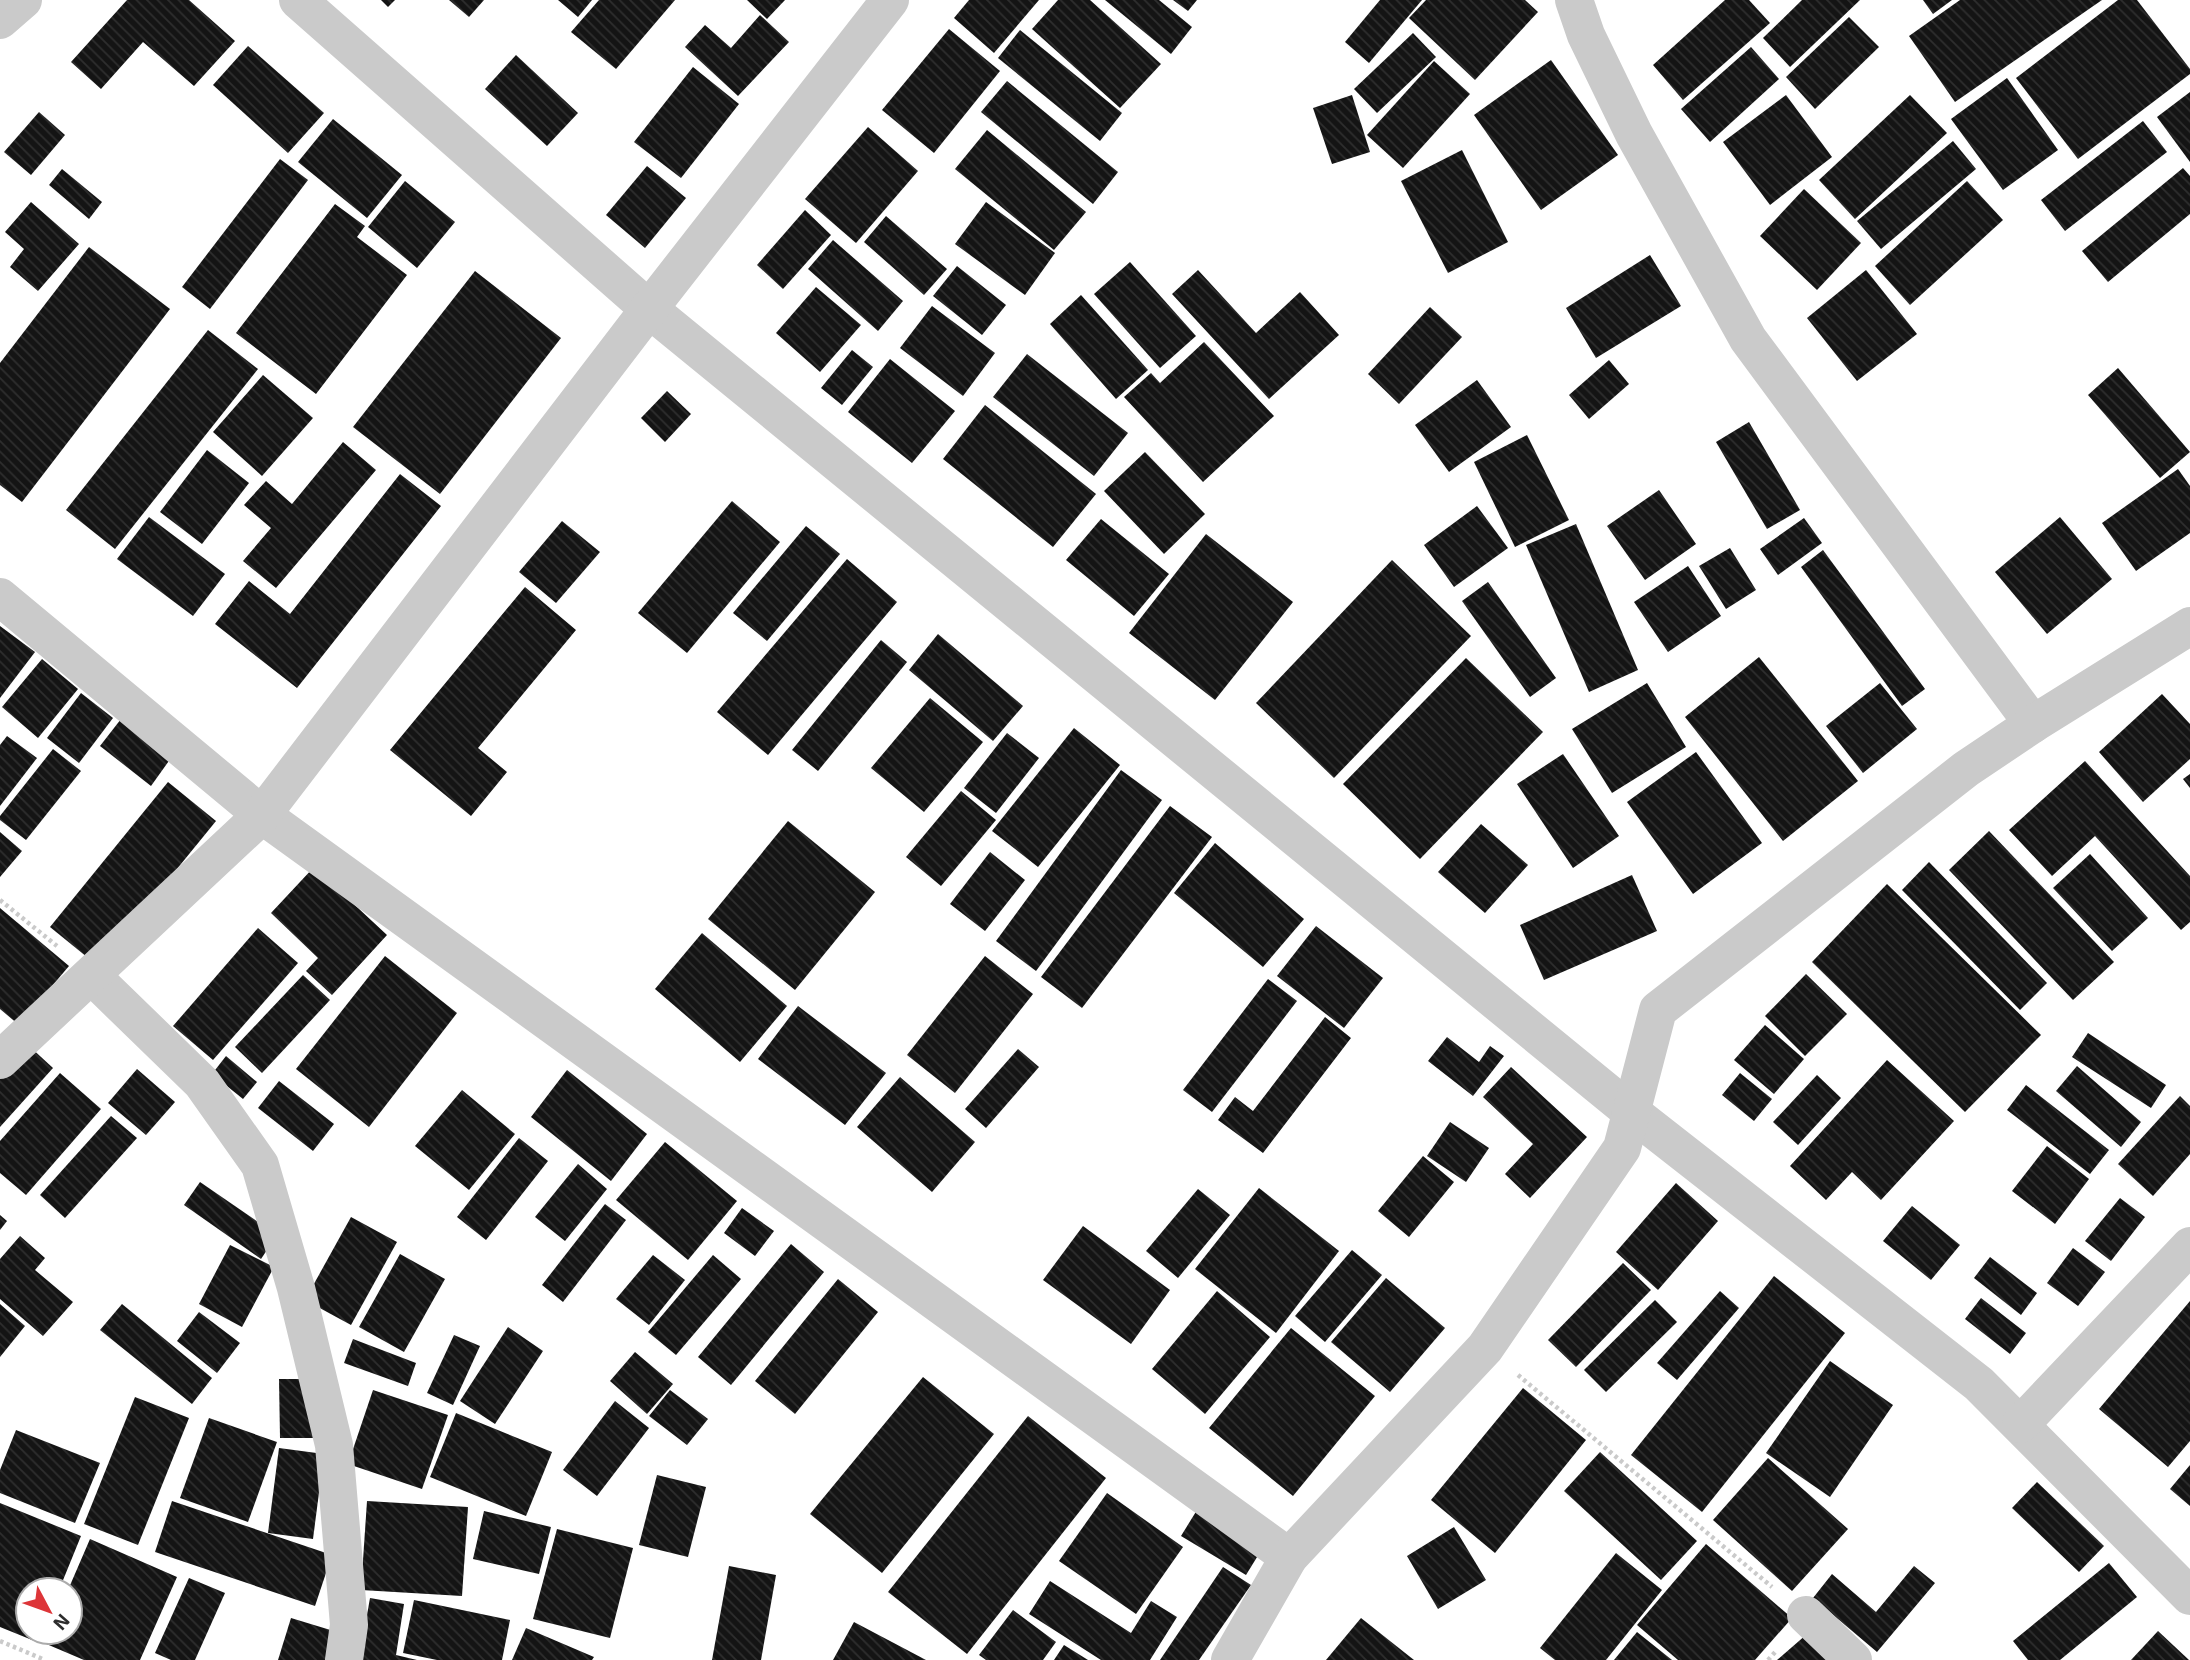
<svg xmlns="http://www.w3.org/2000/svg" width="2190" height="1660" viewBox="0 0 2190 1660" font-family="'Exo 2',sans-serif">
<defs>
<pattern id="building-back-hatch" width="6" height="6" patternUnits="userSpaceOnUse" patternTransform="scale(1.75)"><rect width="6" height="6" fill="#141414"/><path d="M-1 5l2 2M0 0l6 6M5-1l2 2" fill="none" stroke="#2e2e2e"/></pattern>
</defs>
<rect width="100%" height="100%" fill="#fff"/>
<g fill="url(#building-back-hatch)">
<path d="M127,0H189L235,41L194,86L143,42L101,89L71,62Z"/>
<path d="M381,0H395L388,7Z"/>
<path d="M449,0H484L469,17Z"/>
<path d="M558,0H592L578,17Z"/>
<path d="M599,0H675L616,69L571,32Z"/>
<path d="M747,0H785L767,19Z"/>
<path d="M969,0H1039L994,53L954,18Z"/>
<path d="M1058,0H1090L1161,64L1120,108L1032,29Z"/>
<path d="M1105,0H1159L1192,27L1171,54Z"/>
<path d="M1173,0H1197L1188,11Z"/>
<path d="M1380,0H1422L1369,63L1345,42Z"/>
<path d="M1426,0H1525L1538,12L1475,80L1409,18Z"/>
<path d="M1725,0H1749L1770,23L1683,100L1653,65Z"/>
<path d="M1802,0H1860L1790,67L1763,38Z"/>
<path d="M1923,0H1952L1933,14Z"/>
<path d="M1960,0H2102L1955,102L1909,36Z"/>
<path d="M2118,0H2137L2190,69V74L2078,159L2016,78Z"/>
<path d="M760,15L789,42L738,96L685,47L705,25L731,48Z"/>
<path d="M1849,17L1879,47L1815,109L1786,77Z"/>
<path d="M949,29L1000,71L934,153L882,110Z"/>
<path d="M1020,30L1122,113L1100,141L998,58Z"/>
<path d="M1413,33L1436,57L1377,113L1354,89Z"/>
<path d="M248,46L324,113L288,153L213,85Z"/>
<path d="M1751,47L1779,79L1710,142L1681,109Z"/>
<path d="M516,55L578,113L547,146L485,89Z"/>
<path d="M1551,60L1618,155L1541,210L1474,115Z"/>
<path d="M1434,61L1470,94L1403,168L1367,135Z"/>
<path d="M693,67L739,104L681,178L634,142Z"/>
<path d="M2007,78L2058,150L2003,190L1951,119Z"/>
<path d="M1007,81L1118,172L1093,204L981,112Z"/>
<path d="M2190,92V162L2157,117Z"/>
<path d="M1352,95L1370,152L1332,164L1313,108Z"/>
<path d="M1786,95L1832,157L1770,205L1723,142Z"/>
<path d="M1910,95L1947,133L1855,219L1819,180Z"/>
<path d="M39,112L65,135L31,175L4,152Z"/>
<path d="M333,119L402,175L367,218L298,162Z"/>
<path d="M2143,121L2167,152L2065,231L2041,200Z"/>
<path d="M868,127L918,171L856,243L805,199Z"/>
<path d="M987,130L1086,212L1054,250L955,169Z"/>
<path d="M1953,141L1976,169L1881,249L1857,221Z"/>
<path d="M1462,150L1508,242L1448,273L1401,181Z"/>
<path d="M280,159L308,180L210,309L182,287Z"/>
<path d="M647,166L686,198L645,248L606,215Z"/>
<path d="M2183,168L2190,176V214L2108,282L2082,251Z"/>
<path d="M62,169L102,202L89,219L49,185Z"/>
<path d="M405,181L455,222L417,268L368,227Z"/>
<path d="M1967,181L2003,220L1910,305L1875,266Z"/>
<path d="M1804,189L1861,243L1817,290L1760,236Z"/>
<path d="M31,202L79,244L38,291L10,267L24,249L5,232Z"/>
<path d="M986,202L1055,253L1025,295L955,244Z"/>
<path d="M335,204L365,226L357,237L407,275L316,394L236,333Z"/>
<path d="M805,210L831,235L783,289L757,265Z"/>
<path d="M886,216L947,269L924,295L864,242Z"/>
<path d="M833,240L903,301L878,331L808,269Z"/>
<path d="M89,247L170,309L22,502L0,485V363Z"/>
<path d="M1650,255L1681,306L1596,358L1566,308Z"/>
<path d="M1130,262L1196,336L1160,368L1094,294Z"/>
<path d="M957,266L1006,305L982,335L933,296Z"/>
<path d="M1198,270L1256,333L1300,292L1339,335L1269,399L1172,294Z"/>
<path d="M1866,270L1917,334L1857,381L1807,318Z"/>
<path d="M475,271L561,338L440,494L353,427Z"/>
<path d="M816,287L861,325L820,372L776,333Z"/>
<path d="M1081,295L1148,370L1116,399L1050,324Z"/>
<path d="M932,306L995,353L963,396L900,348Z"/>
<path d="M1430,307L1462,337L1399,404L1368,374Z"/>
<path d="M208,330L258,369L115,549L66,510Z"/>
<path d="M1204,342L1274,416L1203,482L1124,397L1151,373L1160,383Z"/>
<path d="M852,350L873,367L842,405L821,388Z"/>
<path d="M1027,354L1128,433L1094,476L993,397Z"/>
<path d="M890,359L955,411L912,463L848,412Z"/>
<path d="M1609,360L1629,384L1589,419L1569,395Z"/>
<path d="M2118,368L2190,452L2160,478L2088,395Z"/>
<path d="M263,375L313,418L262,476L213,432Z"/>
<path d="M1477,380L1511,427L1449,472L1415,425Z"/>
<path d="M667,391L691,414L665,442L641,418Z"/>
<path d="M985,405L1096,494L1053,547L943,459Z"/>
<path d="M1749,422L1800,510L1767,529L1716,442Z"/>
<path d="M1527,435L1569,520L1515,547L1474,462Z"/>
<path d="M343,442L376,470L276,588L243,561L271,528L244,505L266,481L292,504Z"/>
<path d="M207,450L249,483L202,544L160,512Z"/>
<path d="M1145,452L1205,514L1164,554L1104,491Z"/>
<path d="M2178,469L2190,486V533L2136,571L2102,523Z"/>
<path d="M400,474L441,506L297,688L215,624L249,581L290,614Z"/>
<path d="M1659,490L1696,544L1645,580L1607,526Z"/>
<path d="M732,501L780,542L687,653L638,613Z"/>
<path d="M1477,506L1508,548L1454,587L1424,545Z"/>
<path d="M149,517L225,574L193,616L117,559Z"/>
<path d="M2060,517L2112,579L2047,634L1995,572Z"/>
<path d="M1804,518L1822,543L1778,575L1760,549Z"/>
<path d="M1101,519L1169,574L1134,616L1066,560Z"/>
<path d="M562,521L600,552L556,603L519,572Z"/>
<path d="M1576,524L1638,670L1589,692L1526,545Z"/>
<path d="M806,526L840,554L767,641L733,613Z"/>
<path d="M1206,534L1293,602L1215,700L1129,633Z"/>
<path d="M1730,548L1756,590L1726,609L1699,566Z"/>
<path d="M1823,550L1925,689L1902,706L1801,567Z"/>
<path d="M847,559L897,602L768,755L717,712Z"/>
<path d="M1392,560L1471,636L1334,778L1256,703Z"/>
<path d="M1688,566L1721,616L1668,652L1634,602Z"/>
<path d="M1488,582L1556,678L1530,697L1462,601Z"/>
<path d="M525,587L576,630L478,748L507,772L471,816L390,750Z"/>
<path d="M0,626L35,652L0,698Z"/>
<path d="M938,634L1023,706L993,741L909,670Z"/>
<path d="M881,640L907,662L818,771L792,750Z"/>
<path d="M1759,657L1858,781L1783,841L1685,717Z"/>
<path d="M1466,658L1543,732L1420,859L1343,784Z"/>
<path d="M42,659L78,689L38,738L2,707Z"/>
<path d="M1647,683L1686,747L1612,793L1572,729Z"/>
<path d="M1880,683L1917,729L1863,773L1826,726Z"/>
<path d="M81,693L113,718L79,763L47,738Z"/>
<path d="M2162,694L2190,724V759L2143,802L2099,752Z"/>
<path d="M930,698L983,742L924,812L871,768Z"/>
<path d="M121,719L171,758L151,786L100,746Z"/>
<path d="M1074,728L1120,765L1038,867L992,831Z"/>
<path d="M1007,733L1039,758L996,813L964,788Z"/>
<path d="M7,736L37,758L0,806V745Z"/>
<path d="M53,749L81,771L26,840L0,820V816Z"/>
<path d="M1696,752L1762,843L1693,894L1627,802Z"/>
<path d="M1563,754L1619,836L1573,868L1517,784Z"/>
<path d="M2085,761L2190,876V922L2181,930L2095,836L2052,876L2009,830Z"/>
<path d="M1121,770L1162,800L1036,971L996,941Z"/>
<path d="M2190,774V788L2183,779Z"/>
<path d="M168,782L216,821L98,966L50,927Z"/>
<path d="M961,791L996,820L941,886L906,857Z"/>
<path d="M1170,806L1212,837L1082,1008L1041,977Z"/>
<path d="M788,821L875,892L795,990L708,919Z"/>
<path d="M1481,824L1528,865L1485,913L1438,872Z"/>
<path d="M1989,831L2114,962L2073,1000L1949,870Z"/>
<path d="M0,832L22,851L0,877Z"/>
<path d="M1215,843L1304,919L1263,967L1174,893Z"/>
<path d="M990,852L1025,880L985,931L950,904Z"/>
<path d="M2090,854L2148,918L2112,951L2053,888Z"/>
<path d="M1929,862L2047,983L2020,1010L1902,890Z"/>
<path d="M314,867L387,935L332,995L306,971L318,958L271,913Z"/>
<path d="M1632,875L1657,931L1544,980L1520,925Z"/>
<path d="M1887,884L2041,1035L1965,1112L1812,962Z"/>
<path d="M0,908L69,966L19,1025L0,1009Z"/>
<path d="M1316,926L1383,978L1344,1028L1277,976Z"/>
<path d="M258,928L298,963L213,1060L173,1026Z"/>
<path d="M702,933L787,1006L740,1062L655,989Z"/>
<path d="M385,956L457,1013L369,1127L296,1069Z"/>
<path d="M985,956L1033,994L955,1093L907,1055Z"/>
<path d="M1806,974L1847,1014L1805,1056L1765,1016Z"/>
<path d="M303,975L330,1000L262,1073L235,1047Z"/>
<path d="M1268,979L1297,1001L1212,1112L1183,1090Z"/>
<path d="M798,1006L886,1073L845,1125L758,1059Z"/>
<path d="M1325,1017L1351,1038L1263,1153L1218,1120L1235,1097L1253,1111Z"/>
<path d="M1765,1025L1804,1059L1774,1094L1734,1060Z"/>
<path d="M2088,1033L2166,1085L2151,1108L2072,1057Z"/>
<path d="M1447,1037L1479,1062L1490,1046L1504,1056L1473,1096L1428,1061Z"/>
<path d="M28,1045L53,1068L0,1127V1076Z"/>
<path d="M1018,1049L1039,1067L986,1128L965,1109Z"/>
<path d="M226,1056L257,1082L243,1099L212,1074Z"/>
<path d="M1887,1060L1954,1121L1881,1200L1852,1172L1826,1200L1790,1166Z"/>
<path d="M2077,1066L2141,1122L2121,1147L2056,1091Z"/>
<path d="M1511,1067L1587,1137L1530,1198L1505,1174L1533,1144L1483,1097Z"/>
<path d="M137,1069L175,1102L146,1135L108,1103Z"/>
<path d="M567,1070L647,1134L611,1181L531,1117Z"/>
<path d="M60,1073L101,1109L26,1195L0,1173V1141Z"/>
<path d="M1740,1073L1772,1099L1754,1121L1722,1095Z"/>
<path d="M1817,1075L1841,1098L1798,1145L1773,1122Z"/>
<path d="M900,1077L975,1142L932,1192L857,1127Z"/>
<path d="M279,1081L334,1124L313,1151L258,1108Z"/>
<path d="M2026,1085L2109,1150L2090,1174L2007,1110Z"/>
<path d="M462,1090L515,1134L469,1190L415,1146Z"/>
<path d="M2180,1096L2190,1106V1154L2153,1196L2118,1164Z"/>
<path d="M111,1116L137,1138L65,1218L40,1195Z"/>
<path d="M1450,1122L1489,1148L1466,1182L1427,1156Z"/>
<path d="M519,1138L548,1161L486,1240L457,1217Z"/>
<path d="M665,1142L737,1201L688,1260L616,1200Z"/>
<path d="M2047,1146L2089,1179L2055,1224L2012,1191Z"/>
<path d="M1423,1156L1454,1182L1409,1237L1378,1211Z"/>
<path d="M578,1164L607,1189L565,1241L535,1217Z"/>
<path d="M200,1182L277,1235L261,1259L184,1205Z"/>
<path d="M1676,1183L1718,1221L1658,1290L1616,1252Z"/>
<path d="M1259,1188L1339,1251L1276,1333L1195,1269Z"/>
<path d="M1198,1189L1230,1215L1178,1278L1146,1251Z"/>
<path d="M2120,1198L2145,1217L2111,1261L2085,1241Z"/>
<path d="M605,1204L626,1220L563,1302L542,1285Z"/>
<path d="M1912,1206L1960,1245L1931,1280L1883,1241Z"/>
<path d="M742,1208L774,1231L755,1256L724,1233Z"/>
<path d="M0,1215L7,1221L0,1230Z"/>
<path d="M351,1217L397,1242L351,1325L305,1300Z"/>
<path d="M1083,1226L1170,1290L1131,1344L1043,1280Z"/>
<path d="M20,1236L45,1258L35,1270L73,1302L43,1336L0,1299V1259Z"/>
<path d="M791,1244L824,1272L731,1385L698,1357Z"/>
<path d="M230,1245L274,1267L242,1327L199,1304Z"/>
<path d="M2073,1248L2105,1272L2078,1306L2047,1283Z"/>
<path d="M1352,1250L1382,1275L1325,1342L1295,1316Z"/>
<path d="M400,1254L445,1279L404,1352L359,1327Z"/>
<path d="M653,1255L685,1280L649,1325L616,1299Z"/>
<path d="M713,1255L741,1279L676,1355L648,1332Z"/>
<path d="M1990,1257L2037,1293L2021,1315L1974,1278Z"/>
<path d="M1623,1263L1651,1290L1576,1367L1548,1340Z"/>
<path d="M1774,1276L1845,1333L1702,1512L1631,1455Z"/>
<path d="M1386,1278L1445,1328L1390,1392L1331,1342Z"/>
<path d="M838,1279L878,1312L795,1414L755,1381Z"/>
<path d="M1217,1291L1270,1337L1205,1414L1152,1369Z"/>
<path d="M1720,1291L1739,1308L1677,1380L1657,1363Z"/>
<path d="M1981,1298L2026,1333L2010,1354L1965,1319Z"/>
<path d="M1655,1300L1677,1322L1606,1392L1584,1370Z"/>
<path d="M2190,1301V1441L2168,1467L2099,1409Z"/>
<path d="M0,1304L25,1326L0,1357Z"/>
<path d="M122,1304L212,1378L192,1404L100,1330Z"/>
<path d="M199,1312L240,1343L217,1373L177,1341Z"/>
<path d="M508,1327L543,1351L495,1424L460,1401Z"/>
<path d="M1291,1328L1375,1396L1293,1496L1209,1428Z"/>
<path d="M454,1335L480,1346L453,1405L427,1393Z"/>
<path d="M353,1339L416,1363L408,1386L344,1363Z"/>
<path d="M635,1352L673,1384L647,1414L610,1381Z"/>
<path d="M1830,1361L1893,1405L1830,1497L1766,1453Z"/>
<path d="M923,1377L994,1434L882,1573L810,1514Z"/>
<path d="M279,1379H314L315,1438H280Z"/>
<path d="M1523,1388L1586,1440L1495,1553L1431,1500Z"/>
<path d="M373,1390L448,1415L422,1489L348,1464Z"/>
<path d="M670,1390L708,1419L687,1445L649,1416Z"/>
<path d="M135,1397L189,1418L138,1545L84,1524Z"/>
<path d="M615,1401L649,1428L597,1496L563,1470Z"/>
<path d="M456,1413L552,1452L526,1516L430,1477Z"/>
<path d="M1028,1416L1106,1478L967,1654L888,1592Z"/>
<path d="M209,1418L277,1442L248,1522L180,1498Z"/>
<path d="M16,1430L100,1463L75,1523L0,1493V1470Z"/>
<path d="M279,1448L324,1454L313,1539L268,1533Z"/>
<path d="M1600,1452L1697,1541L1661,1580L1564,1491Z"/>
<path d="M1768,1458L1848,1529L1792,1591L1713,1520Z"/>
<path d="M2190,1465V1506L2170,1489Z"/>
<path d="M657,1475L706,1487L688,1557L639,1545Z"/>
<path d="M2037,1482L2104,1546L2079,1572L2012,1508Z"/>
<path d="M1107,1493L1183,1547L1136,1614L1059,1561Z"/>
<path d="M172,1501L332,1555L315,1606L155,1552Z"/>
<path d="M367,1501L468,1507L462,1596L361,1590Z"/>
<path d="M0,1503L81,1536L59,1590H28V1632H42L37,1642L0,1627Z"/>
<path d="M1197,1510L1262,1549L1246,1575L1181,1536Z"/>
<path d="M484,1511L551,1527L539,1574L473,1559Z"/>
<path d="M1454,1527L1486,1580L1438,1609L1407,1556Z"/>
<path d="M557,1529L633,1548L610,1638L533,1619Z"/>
<path d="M90,1539L177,1577L140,1660H84L44,1643L49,1632H70V1590H68Z"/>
<path d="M1706,1544L1792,1618L1755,1660H1678L1637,1625Z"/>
<path d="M1616,1553L1662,1590L1606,1660H1555L1540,1648Z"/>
<path d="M2109,1563L2137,1597L2060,1660H2028L2013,1641Z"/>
<path d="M729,1566L776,1575L761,1660H712Z"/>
<path d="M1914,1566L1935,1583L1877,1652L1813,1598L1832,1574L1876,1612Z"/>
<path d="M1223,1567L1251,1585L1199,1660H1160Z"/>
<path d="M189,1578L225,1593L195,1660H171L155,1653Z"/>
<path d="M1050,1581L1131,1633L1151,1601L1177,1617L1150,1660H1101L1029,1614Z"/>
<path d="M370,1598L404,1604L396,1655L417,1660H359Z"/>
<path d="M414,1600L510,1620L502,1660H437L403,1653Z"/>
<path d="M1013,1610L1056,1642L1043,1660H986L979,1655Z"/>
<path d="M291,1618L337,1632L329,1660H278Z"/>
<path d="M1361,1618L1414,1660H1326Z"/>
<path d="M854,1622L926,1660H833Z"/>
<path d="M526,1628L594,1657L592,1660H512Z"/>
<path d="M2158,1631L2189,1660H2131Z"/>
<path d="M1637,1632L1672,1660H1614Z"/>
<path d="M1807,1634L1830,1660H1777Z"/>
<path d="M1064,1645L1088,1660H1054Z"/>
</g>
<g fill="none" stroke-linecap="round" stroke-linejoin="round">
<g stroke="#cacaca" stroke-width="4.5" stroke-dasharray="3.5 3.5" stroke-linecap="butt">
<path d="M0,900L57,946"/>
<path d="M1518,1375L1772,1587"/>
<path d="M0,1641L45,1660"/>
<path d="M1768,1660L1777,1650"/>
</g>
<g stroke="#cacaca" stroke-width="38">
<path d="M298,0L649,309L1630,1111L1979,1384L2190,1596"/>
<path d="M1574,0L1586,35L1634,134L1748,339L2033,724"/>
<path d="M0,20L23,0"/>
<path d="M0,597L262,815L1289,1557"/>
<path d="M92,976L202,1083L260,1165L296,1288L334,1445L349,1625L344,1660"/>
<path d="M0,1060L262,815L649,309L890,0"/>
<path d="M2021,1424L2190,1246"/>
<path d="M1806,1615L1853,1660"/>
<path d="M1230,1660L1289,1557L1485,1348L1622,1148L1658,1010L1966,769L2033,724L2190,626"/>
</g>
</g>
<g transform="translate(49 1611) rotate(131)"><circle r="33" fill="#ffffff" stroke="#ababab" stroke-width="2"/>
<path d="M0-5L12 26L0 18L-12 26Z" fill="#dd3538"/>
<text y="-10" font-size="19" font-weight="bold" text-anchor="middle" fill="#2d2d2d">N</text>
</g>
</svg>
